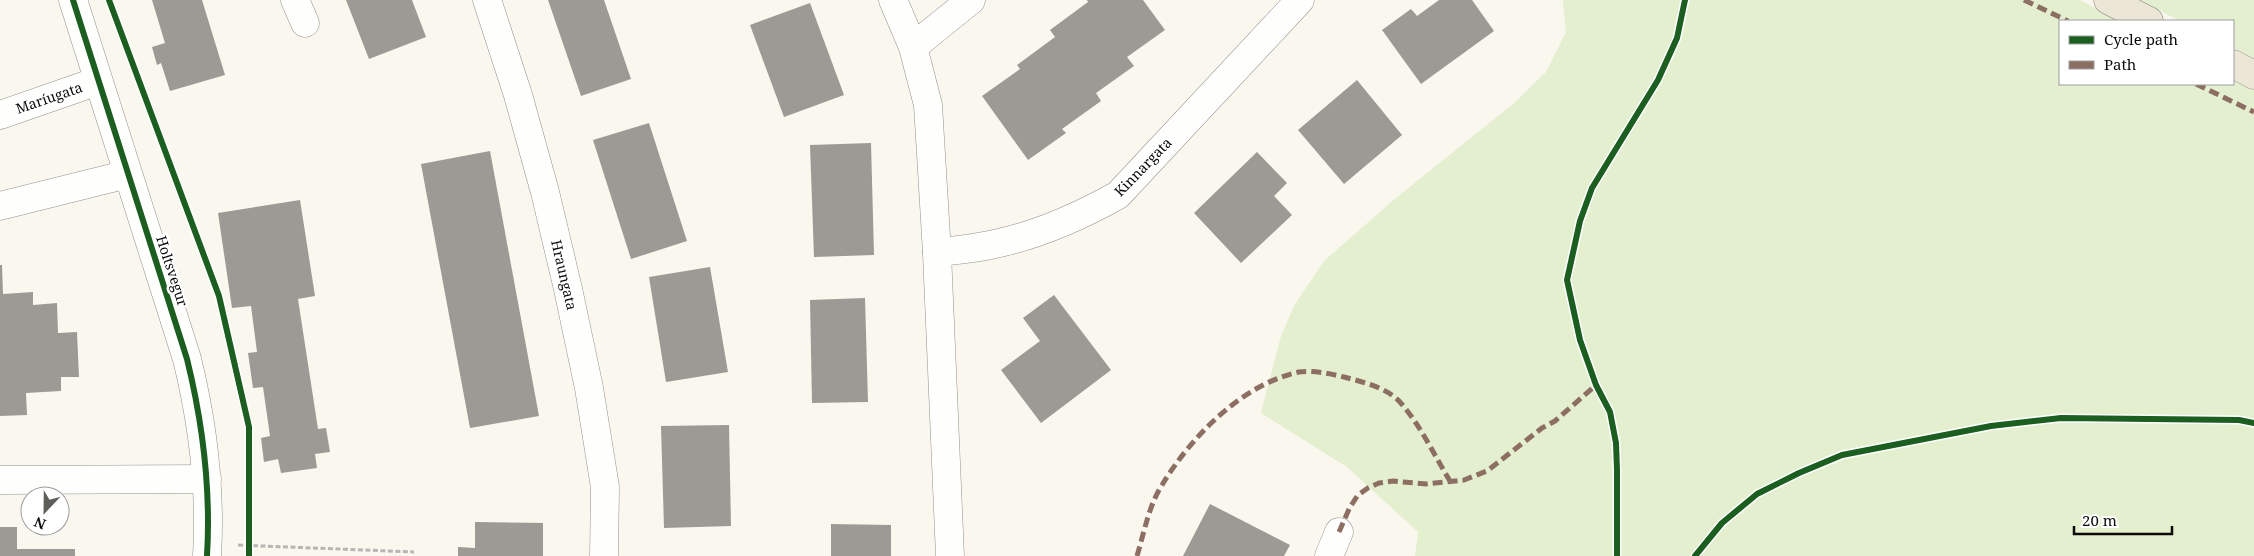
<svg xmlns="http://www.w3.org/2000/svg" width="2254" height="556" viewBox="0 0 2254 556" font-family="'Noto Serif',serif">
<rect width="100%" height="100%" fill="#faf7ee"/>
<g fill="#e3efce">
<path d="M1563,0H2080L2121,21H2060V84H2233V79L2254,90V556H1415L1418,532L1347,467L1261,413L1281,336L1295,304L1324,261L1396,198L1513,104L1546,72L1566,32Z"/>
<path d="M2139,0H2254V58L2233,48V21H2180Z"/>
</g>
<g fill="#9c9a94">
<path d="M152,0H202L225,75L170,91L161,63L157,65L152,47L165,43Z"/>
<path d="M346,0H412L426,37L369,59Z"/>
<path d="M548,0H604L631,79L581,96Z"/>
<path d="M1087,0H1143L1165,30L1127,57L1134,66L1096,93L1101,101L1062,129L1066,133L1028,160L982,96L1020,69L1017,65L1055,37L1050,30L1088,2Z"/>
<path d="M1439,0H1472L1494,31L1421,84L1382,30L1411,9L1417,16Z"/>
<path d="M810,3L844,95L784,117L750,25Z"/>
<path d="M1357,80L1402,135L1344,184L1298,130Z"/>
<path d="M649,123L687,241L631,259L593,140Z"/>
<path d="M871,143L874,255L814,257L810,145Z"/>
<path d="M490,151L539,416L470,428L421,164Z"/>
<path d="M1257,152L1287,183L1274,196L1292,215L1241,263L1194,213Z"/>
<path d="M300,200L315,296L298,299L318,429L326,428L330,452L315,454L317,468L281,473L278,459L264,462L261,438L270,436L263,387L253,388L248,353L257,352L251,306L232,308L218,213Z"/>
<path d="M0,265H2L3,294L33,292V305L57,303L58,333L77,332L79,377H61V391L26,393L27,415L0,416Z"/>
<path d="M710,267L728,372L666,382L649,277Z"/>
<path d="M1054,295L1111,370L1041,423L1001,370L1040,341L1023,318Z"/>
<path d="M865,298L868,402L812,403L810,300Z"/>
<path d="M729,425L731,526L664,528L661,426Z"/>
<path d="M1210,504L1290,545L1284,556H1183Z"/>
<path d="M475,522L543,523V556H458V547L475,548Z"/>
<path d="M831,524L891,525V556H831Z"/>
<path d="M0,527H17V549H75V556H0Z"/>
</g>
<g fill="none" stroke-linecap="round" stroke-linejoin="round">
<g stroke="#93918d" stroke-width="29">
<g id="minor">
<path d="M73,0L187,359C203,424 211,489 207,556"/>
<path d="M295,0L305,23"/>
<path d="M487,0L518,95L545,192L568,289L589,388L605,487L604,556"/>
<path d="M893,0L913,47L928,105L937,253L950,556"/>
<path d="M913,47L971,0"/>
<path d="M0,115L98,81"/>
<path d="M0,206L128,174"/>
<path d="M937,253C954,250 972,249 990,245C1036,236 1077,218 1118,195L1300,0"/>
<path d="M0,480L207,479"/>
<path d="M1329,556L1339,532"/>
</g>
</g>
<g stroke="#807f7a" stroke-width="29">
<g id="major">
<path d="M2108,0L2149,21"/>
<path d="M2233,64L2254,75"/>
</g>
</g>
<path stroke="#b7b6b5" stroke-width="3" stroke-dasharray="5 2.5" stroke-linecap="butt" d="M238,545L414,552"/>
<use href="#minor" stroke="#fefefc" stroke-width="28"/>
<use href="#major" stroke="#ece6d6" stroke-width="28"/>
<g stroke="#8d6e63" stroke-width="5" stroke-dasharray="10 5" stroke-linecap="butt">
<path d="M2024,0L2068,21"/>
<path d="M2196,84L2254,112"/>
<path d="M1339,532L1350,507L1358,495L1368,488L1379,483L1393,481L1426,484L1464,480L1487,471L1542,428L1555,421L1596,385"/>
<path d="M1137,556C1144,533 1149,505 1162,485C1191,437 1242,384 1299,372C1312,370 1332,374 1344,377C1363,382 1385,387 1399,401C1420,424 1434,455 1450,481"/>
</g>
<g stroke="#fff" stroke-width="9">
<g id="cycleway">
<path d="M73,0L187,359C203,424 211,489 207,556"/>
<path d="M109,0L219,296L249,427V556"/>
<path d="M1617,556V470L1616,443L1610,412L1596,385L1580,340L1567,280L1580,221L1592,188L1658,80L1677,38L1685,0"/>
<path d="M1695,556L1722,523L1757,494L1799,473L1842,455L1991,426L2061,418L2239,420L2254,423"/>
</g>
</g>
<use href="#cycleway" stroke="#1b5e20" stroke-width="6"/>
</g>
<g text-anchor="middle" stroke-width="5" stroke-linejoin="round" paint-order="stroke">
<g font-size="14" fill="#0b0b0b" stroke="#fff">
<text transform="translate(49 98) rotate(-19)" y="5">Maríugata</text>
<text transform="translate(1143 167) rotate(-46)" y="5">Kinnargata</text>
<text transform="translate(172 271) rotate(72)" y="5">Holtsvegur</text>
<text transform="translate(564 275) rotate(77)" y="5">Hraungata</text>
</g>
</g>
<rect x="2059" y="20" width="175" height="65" fill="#ffffff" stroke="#9d9d9d"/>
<rect x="2069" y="36" width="25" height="8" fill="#1b5e20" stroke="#9d9d9d"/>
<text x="2104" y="45" font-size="15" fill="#0b0b0b">Cycle path</text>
<rect x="2069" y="61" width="25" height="8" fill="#8d6e63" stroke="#9d9d9d"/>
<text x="2104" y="70" font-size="15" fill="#0b0b0b">Path</text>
<g transform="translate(45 511) rotate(202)"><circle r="24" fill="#ffffff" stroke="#9d9d9d"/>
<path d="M0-4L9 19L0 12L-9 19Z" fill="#5f5e5a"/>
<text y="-8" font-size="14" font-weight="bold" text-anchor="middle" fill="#0b0b0b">N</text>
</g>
<path d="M2074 526v8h98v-8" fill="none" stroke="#0b0b0b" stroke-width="2.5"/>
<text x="2082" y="526" font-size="15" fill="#0b0b0b" stroke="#ffffff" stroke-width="4" paint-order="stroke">20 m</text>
</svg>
